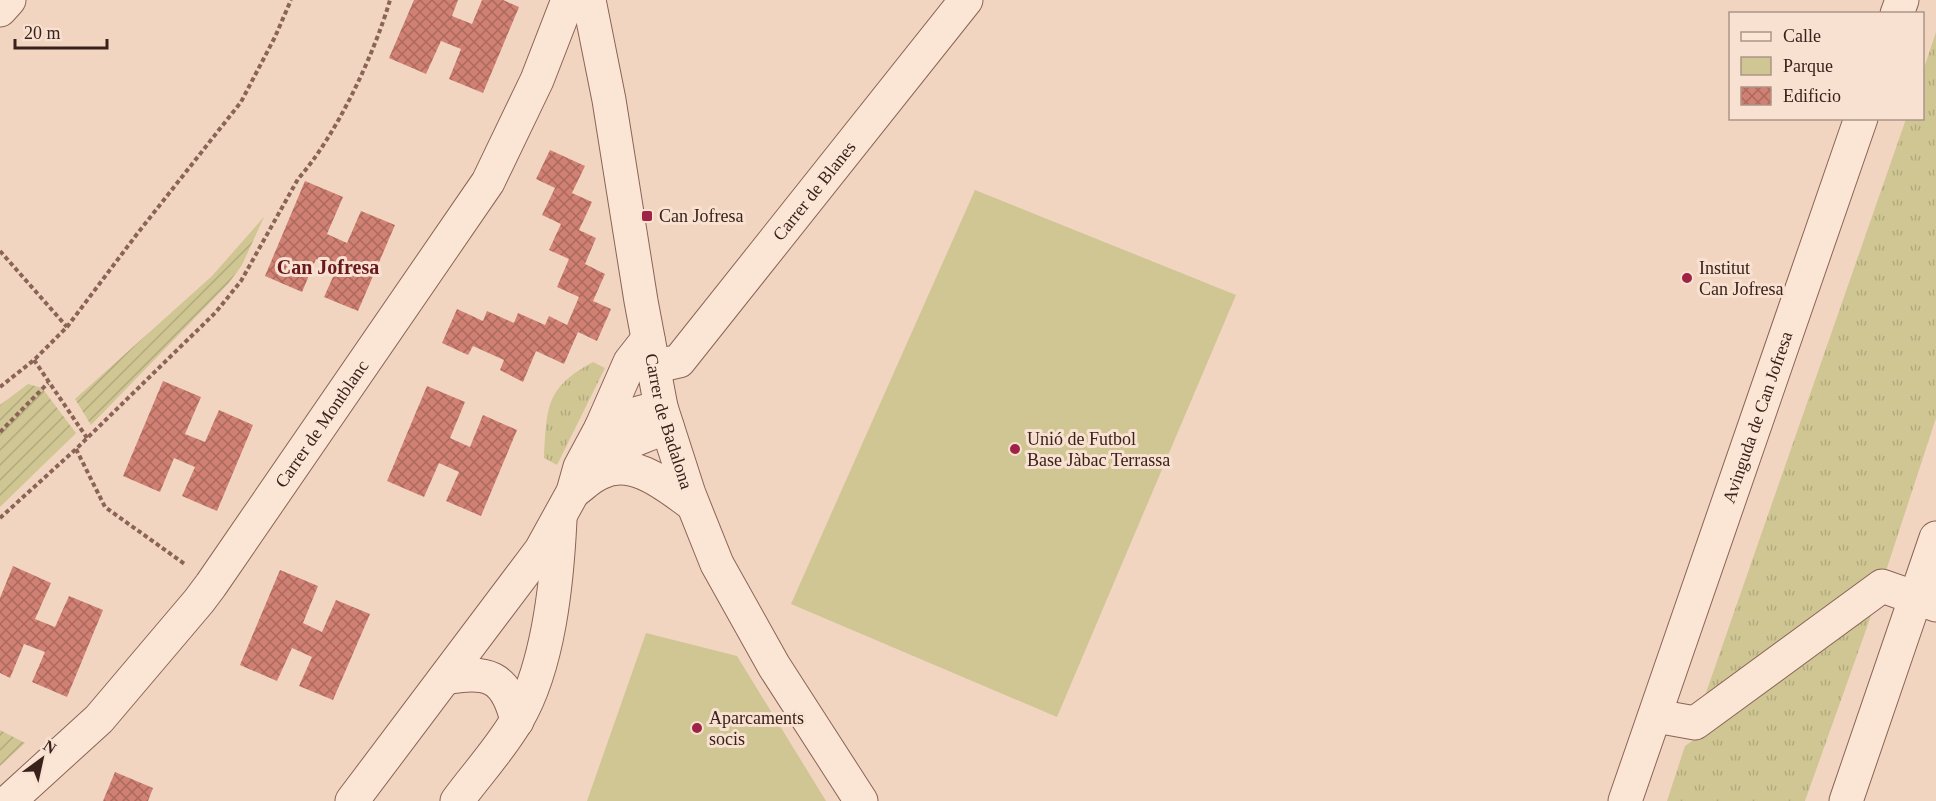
<svg xmlns="http://www.w3.org/2000/svg" width="1936" height="801" viewBox="0 0 1936 801" font-family="Georgia,serif">
<defs>
<pattern id="grass-tufts" width="24" height="20" patternUnits="userSpaceOnUse" patternTransform="scale(1.5)"><rect width="24" height="20" fill="#cfc693"/><path d="M3 7l-1-3M5 7V3M7 7l1-3M15 17l-1-3M17 17v-4M19 17l1-3" fill="none" stroke="#b2aa7e"/></pattern>
<pattern id="garden-furrows" width="10" height="10" patternUnits="userSpaceOnUse" patternTransform="scale(1.5)"><rect width="10" height="10" fill="#cfc693"/><path d="M-1 1l2-2M0 10L10 0M9 11l2-2" fill="none" stroke="#b2aa7e"/></pattern>
<pattern id="building-cross-hatch" width="8" height="8" patternUnits="userSpaceOnUse" patternTransform="scale(1.5)"><rect width="8" height="8" fill="#d18174"/><path d="M0 0l8 8M0 8l8-8" fill="none" stroke="#ab695e"/></pattern>
</defs>
<rect width="100%" height="100%" fill="#f1d5c0"/>
<g fill="url(#grass-tufts)">
<path d="M1936,32V418L1886,571L1701,707L1906,119L1922,118L1923,71Z"/>
<path d="M593,362L605,368L557,465L544,458C547,407 545,388 593,362Z"/>
<path d="M1872,613L1805,801H1667L1685,746Z"/>
</g>
<g fill="#cfc693">
<path d="M975,190L1236,295L1057,717L791,604Z"/>
<path d="M646,633L737,656L826,801H587Z"/>
</g>
<g fill="url(#garden-furrows)">
<path d="M264,217L242,265L228,284L91,425L75,399L212,276Z"/>
<path d="M28,384L42,388L76,433L0,507V405Z"/>
<path d="M0,730L25,743L0,766Z"/>
</g>
<g fill="url(#building-cross-hatch)">
<path d="M414,0H458L452,16L472,24L482,0H503L519,7L483,93L449,79L461,49L441,41L426,74L389,58Z"/>
<path d="M550,150L585,166L572,193L592,202L579,230L596,238L585,264L605,274L593,301L611,309L597,341L578,332L564,364L536,351L523,382L500,370L504,360L473,346L468,355L442,343L457,309L483,321L487,311L514,323L518,313L545,325L549,316L567,325L579,297L557,287L569,259L549,250L561,224L542,215L555,188L536,179Z"/>
<path d="M305,181L343,197L327,234L347,243L361,211L395,225L358,311L324,297L337,268L316,259L302,292L265,276Z"/>
<path d="M163,381L201,397L185,434L205,442L219,410L253,425L217,511L182,496L195,467L174,458L160,492L123,476Z"/>
<path d="M427,386L465,402L450,438L470,447L483,415L517,430L481,516L446,501L459,472L439,463L424,497L387,481Z"/>
<path d="M13,566L51,583L35,619L55,627L69,596L103,610L67,697L32,682L45,652L24,644L10,678L0,673V598Z"/>
<path d="M280,570L318,586L303,623L322,632L336,600L370,614L333,700L299,686L312,657L292,648L277,681L240,665Z"/>
<path d="M115,772L153,788L148,801H103Z"/>
</g>
<g fill="none" stroke-linecap="round" stroke-linejoin="round">
<g stroke="#8b6457" stroke-width="35">
<g id="minor">
<path id="s1" d="M589,0L609,100L641,301L661,407L689,494L717,564L774,666L861,801"/>
<path d="M0,10L9,0"/>
<path d="M1897,14L1902,0"/>
<path id="s2" d="M653,367L679,361L966,0"/>
<path d="M601,428L630,362L648,339"/>
<path d="M600,472C619,438 636,442 667,426"/>
<path d="M573,492C582,486 590,477 600,473C632,456 667,486 692,504"/>
<path d="M445,678C487,670 506,675 517,721"/>
<path d="M1656,716L1695,723L1882,586L1936,605"/>
<path id="s3" d="M9,801L99,719L199,601L211,585L488,182L537,80L568,0"/>
<path d="M352,801L541,550L573,492L580,467L601,428L620,418L661,407"/>
<path d="M457,801C476,775 501,748 517,720C549,666 557,582 560,520"/>
<path id="s4" d="M1625,801L1861,118"/>
<path d="M1846,801L1936,538"/>
</g>
</g>
<g stroke="#8b6457" stroke-width="4" stroke-dasharray="4.5 3" stroke-linecap="butt">
<path d="M0,251L67,327"/>
<path d="M34,360L87,438"/>
<path d="M0,387L34,360L67,327L137,234L241,102L275,37L291,0"/>
<path d="M0,432L48,383"/>
<path d="M76,449L105,507L186,565"/>
<path d="M0,518L76,449L216,312L241,281L298,179C336,136 374,55 390,0"/>
</g>
<use href="#minor" stroke="#fbe5d4" stroke-width="33"/>
</g>
<g fill="#9e2345" stroke="#f8e1d0" stroke-width="2">
<rect x="641" y="210" width="12" height="12" rx="3"/>
<circle cx="1687" cy="278" r="6"/>
<circle cx="1015" cy="449" r="6"/>
<circle cx="697" cy="728" r="6"/>
</g>
<g text-anchor="middle" stroke-width="6" stroke-linejoin="round" paint-order="stroke">
<g font-size="18" fill="#3a221c" stroke="#f8e1d0">
<text dy="6" stroke="none"><textPath href="#s2" startOffset="244">Carrer de Blanes</textPath></text>
<text dy="6" stroke="none"><textPath href="#s4" startOffset="406">Avinguda de Can Jofresa</textPath></text>
<text dy="6" stroke="none"><textPath href="#s1" startOffset="429">Carrer de Badalona</textPath></text>
<text dy="6" stroke="none"><textPath href="#s3" startOffset="492">Carrer de Montblanc</textPath></text>
</g>
<g font-size="18" fill="#3a221c" stroke="#f8e1d0" text-anchor="start">
<text x="659" y="222">Can Jofresa</text>
<text x="1699" y="274">Institut<tspan x="1699" dy="21">Can Jofresa</tspan></text>
<text x="1027" y="445">Unió de Futbol<tspan x="1027" dy="21">Base Jàbac Terrassa</tspan></text>
<text x="709" y="724">Aparcaments<tspan x="709" dy="21">socis</tspan></text>
</g>
<g font-size="20" font-weight="bold" fill="#69191e" stroke="#f8e1d0">
<text x="328" y="274">Can Jofresa</text>
</g>
</g>
<rect x="1729" y="12" width="195" height="108" fill="#f8e1d0" stroke="#ac9588" stroke-width="1.5"/>
<rect x="1741" y="32" width="30" height="9" fill="#fbe5d4" stroke="#ac9588" stroke-width="1.5"/>
<text x="1783" y="42" font-size="18" fill="#3a221c">Calle</text>
<rect x="1741" y="57" width="30" height="18" fill="#cfc693" stroke="#ac9588" stroke-width="1.5"/>
<text x="1783" y="72" font-size="18" fill="#3a221c">Parque</text>
<rect x="1741" y="87" width="30" height="18" fill="url(#building-cross-hatch)" stroke="#ac9588" stroke-width="1.5"/>
<text x="1783" y="102" font-size="18" fill="#3a221c">Edificio</text>
<g transform="translate(42 759) rotate(33)" stroke="#f8e1d0" stroke-width="4.5" paint-order="stroke">
<path d="M0-4.5L10 22L0 15L-10 22Z" fill="#3a221c"/>
<text y="-9" font-size="16" font-weight="bold" text-anchor="middle" fill="#3a221c">N</text>
</g>
<path d="M15 39v9h92v-9" fill="none" stroke="#3a221c" stroke-width="3"/>
<text x="24" y="39" font-size="18" fill="#3a221c" stroke="#f8e1d0" stroke-width="4.5" paint-order="stroke">20 m</text>
</svg>
